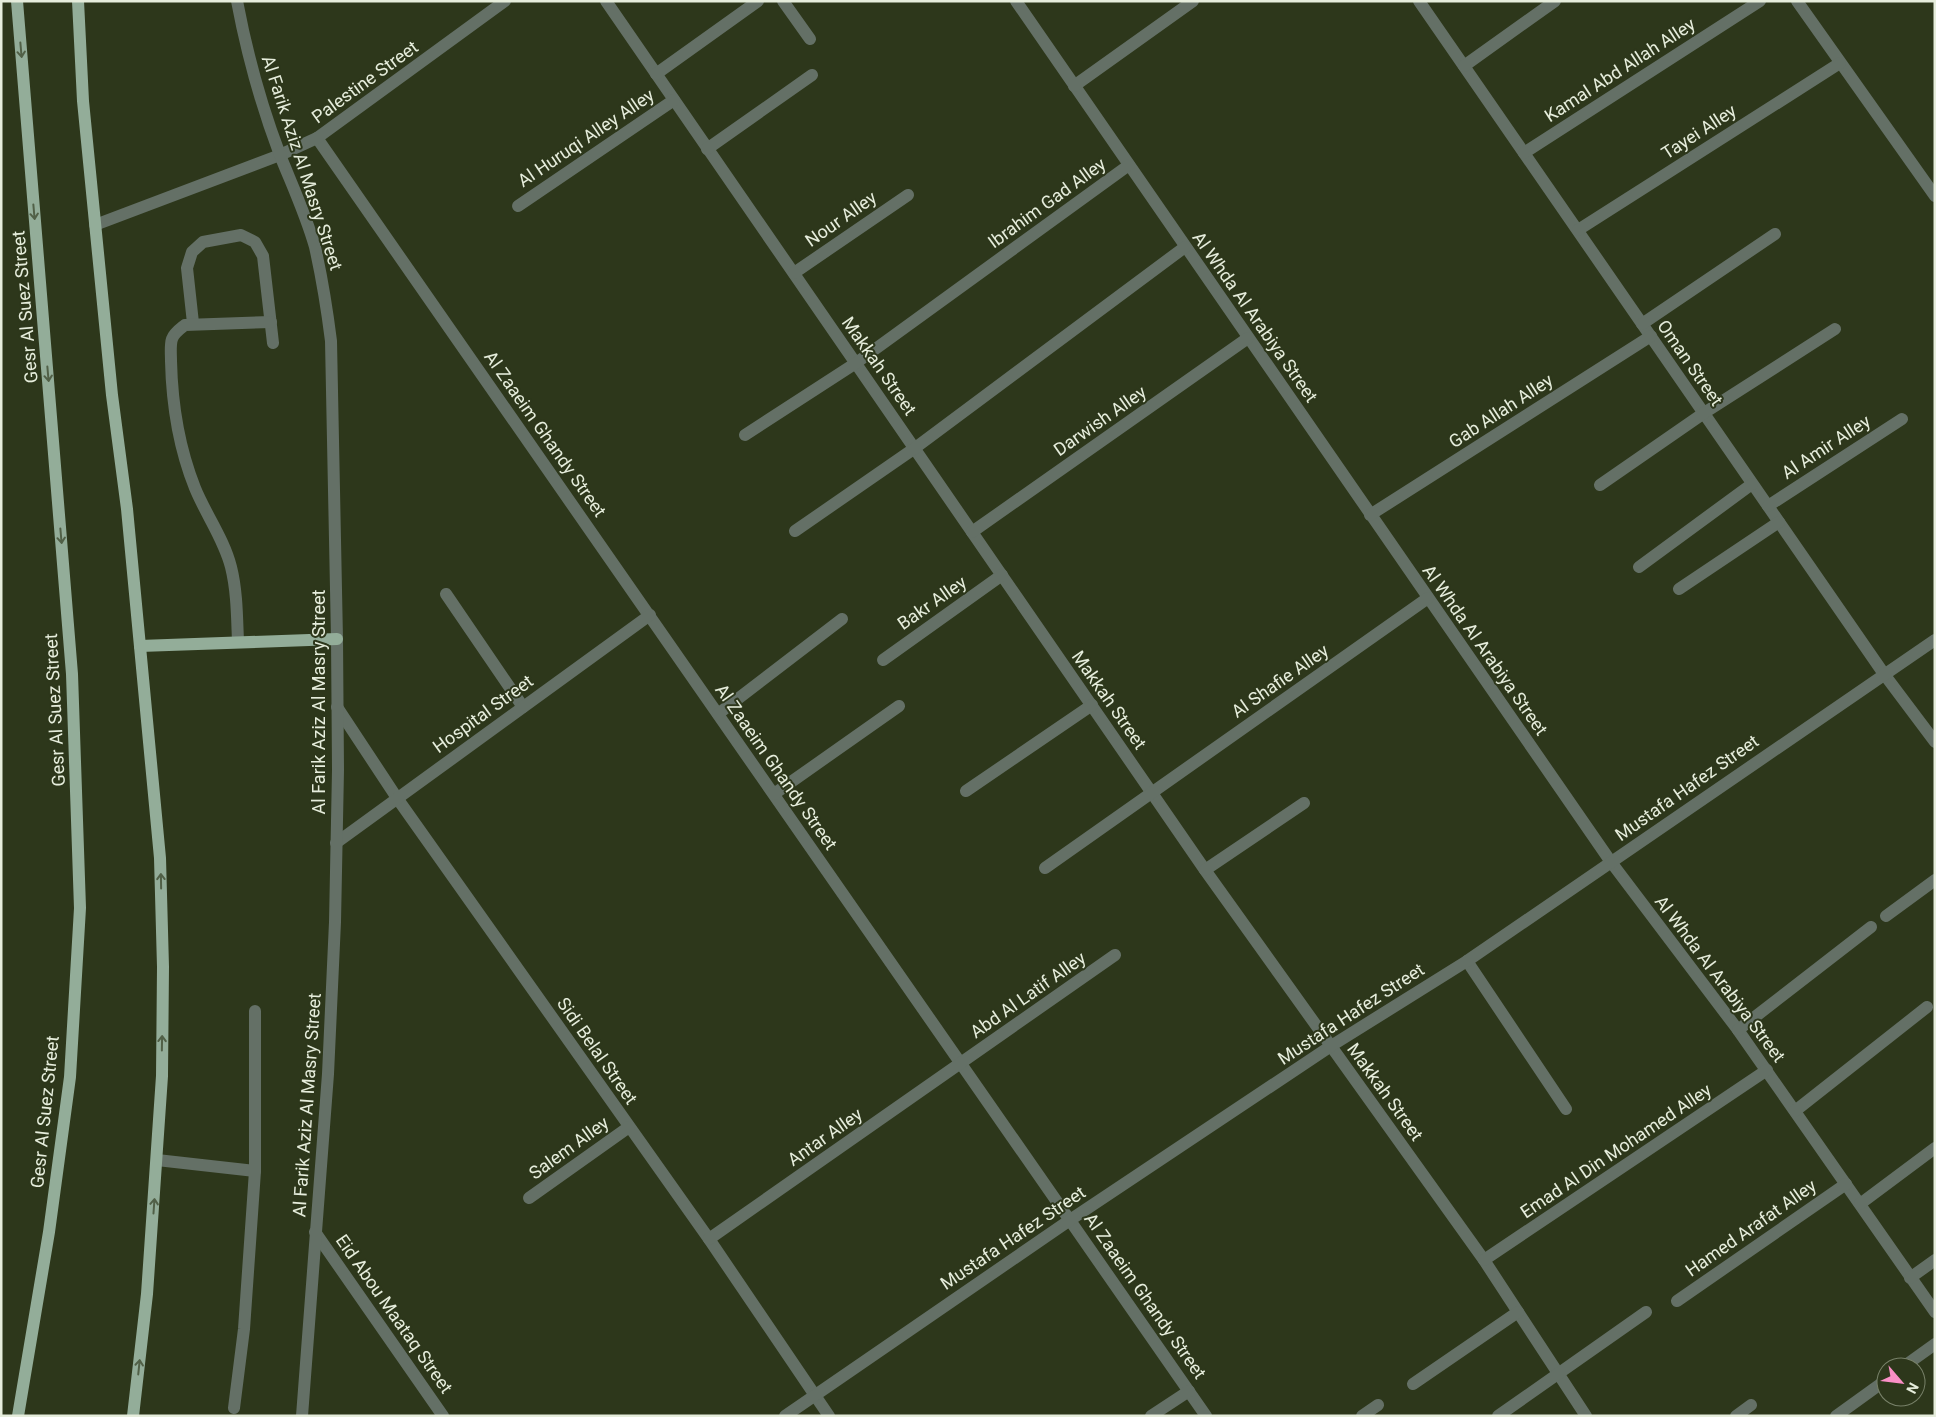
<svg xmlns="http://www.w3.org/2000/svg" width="1936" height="1417" viewBox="0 0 1936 1417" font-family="Roboto,sans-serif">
<rect width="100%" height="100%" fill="#2d371b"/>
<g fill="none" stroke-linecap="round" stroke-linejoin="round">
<g stroke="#647066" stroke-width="12">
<path d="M193,323L187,268L192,252L203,242L241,235L255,242L263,256L273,343"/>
<path d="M238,642C237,617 237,591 231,567C224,539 206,515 195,488C179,448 172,404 171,361C171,354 170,345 172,339C174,333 180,329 185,325L271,322"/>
<path d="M157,1160L255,1171"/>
<path d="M234,1408L244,1329L255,1171V1011"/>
</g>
<g stroke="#647066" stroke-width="12">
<path d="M606,1L1205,870L1484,1260L1586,1416"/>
<path d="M783,1L810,39"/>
<path d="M1016,1L1611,862L1738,1030L1935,1312"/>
<path d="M1419,1L1884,674L1935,742"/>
<path d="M1797,1L1935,196"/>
<path d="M1464,66L1555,1"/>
<path d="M656,74L758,1"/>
<path d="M1074,86L1193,1"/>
<path d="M317,138L1206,1416"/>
<path d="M707,149L812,75"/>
<path d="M1524,153L1760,1"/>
<path d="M518,206L674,100"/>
<path d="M95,225L280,155L317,138L505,1"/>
<path d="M1578,230L1840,63"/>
<path d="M794,273L908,195"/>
<path d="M1642,324L1775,234"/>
<path d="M745,435L856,363L1129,165"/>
<path d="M1600,485L1704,413L1835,329"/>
<path d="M1768,506L1902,419"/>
<path d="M1370,515L1651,336"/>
<path d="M795,531L915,448L1185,247"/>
<path d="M972,532L1248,338"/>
<path d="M1639,567L1752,484"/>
<path d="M1679,589L1779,522"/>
<path d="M446,594L523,707"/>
<path d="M883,660L1002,575"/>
<path d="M337,707L397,798L709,1239L829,1416"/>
<path d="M718,714L842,619"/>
<path d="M966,791L1092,705"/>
<path d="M774,794L899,706"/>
<path d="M336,843L650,615"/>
<path d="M1045,868L1428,598"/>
<path d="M1205,870L1304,803"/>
<path d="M1886,916L1935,880"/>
<path d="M1467,961L1566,1109"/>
<path d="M1738,1030L1871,927"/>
<path d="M1795,1111L1927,1007"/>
<path d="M529,1198L629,1127"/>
<path d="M1860,1204L1935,1148"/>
<path d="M315,1232L443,1416"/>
<path d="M709,1239L1115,955"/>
<path d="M1484,1260L1767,1070"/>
<path d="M1910,1278L1935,1260"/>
<path d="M1677,1301L1846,1184"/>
<path d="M1903,1367L1935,1344"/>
<path d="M1413,1384L1518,1312"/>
<path d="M1151,1416L1189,1391"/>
<path d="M1362,1416L1378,1405"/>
<path d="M1498,1416L1646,1312"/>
<path d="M1736,1416L1751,1405"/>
<path d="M1836,1416L1886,1380"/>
</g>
<g stroke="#647066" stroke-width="12">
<path d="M237,1C247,54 261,105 280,155C292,185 306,215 315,247C322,278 327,309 331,341L337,639L338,770L335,922L328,1074L302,1416"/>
<path d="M785,1416L1070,1220L1331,1046L1467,961L1935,640"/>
</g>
<g stroke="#93ad99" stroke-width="12">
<path d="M17,1L72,674L80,908L70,1077L49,1232L18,1416"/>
<path d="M78,1L83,101L112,395L127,509L160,858L163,967L162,1076L147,1294L133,1416"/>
<path d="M140,646L337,639"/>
</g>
</g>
<defs><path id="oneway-shaft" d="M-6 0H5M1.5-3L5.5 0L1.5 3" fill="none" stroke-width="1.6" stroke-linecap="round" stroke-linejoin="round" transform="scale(1.25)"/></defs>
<g stroke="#516047">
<use href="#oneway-shaft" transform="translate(21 50) rotate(85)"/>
<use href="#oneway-shaft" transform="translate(34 212) rotate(85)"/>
<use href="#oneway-shaft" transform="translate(48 374) rotate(85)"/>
<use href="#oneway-shaft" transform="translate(61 536) rotate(85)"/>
<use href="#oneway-shaft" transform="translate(161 881) rotate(-91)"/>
<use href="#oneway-shaft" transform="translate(162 1043) rotate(-89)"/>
<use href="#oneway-shaft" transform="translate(154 1206) rotate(-86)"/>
<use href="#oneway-shaft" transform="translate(139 1367) rotate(-84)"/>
</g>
<g text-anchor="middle" stroke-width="4" stroke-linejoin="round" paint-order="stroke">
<g font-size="18" fill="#e6eddc" stroke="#2d371b">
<text transform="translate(1620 70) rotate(-33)" y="6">Kamal Abd Allah Alley</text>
<text transform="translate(365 82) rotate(-36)" y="6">Palestine Street</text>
<text transform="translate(1699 132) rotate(-33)" y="6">Tayei Alley</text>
<text transform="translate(586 138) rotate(-34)" y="6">Al Huruqi Alley Alley</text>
<text transform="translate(302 163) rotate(72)" y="6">Al Farik Aziz Al Masry Street</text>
<text transform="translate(1047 203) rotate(-36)" y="6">Ibrahim Gad Alley</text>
<text transform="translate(841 219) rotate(-35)" y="6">Nour Alley</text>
<text transform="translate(25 307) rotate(-95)" y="6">Gesr Al Suez Street</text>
<text transform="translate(1255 317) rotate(55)" y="6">Al Whda Al Arabiya Street</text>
<text transform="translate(1690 363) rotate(55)" y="6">Oman Street</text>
<text transform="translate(879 366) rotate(55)" y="6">Makkah Street</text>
<text transform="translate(1501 411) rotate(-33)" y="6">Gab Allah Alley</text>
<text transform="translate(1100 421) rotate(-35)" y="6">Darwish Alley</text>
<text transform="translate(545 434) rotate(55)" y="6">Al Zaaeim Ghandy Street</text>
<text transform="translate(1826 447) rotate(-33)" y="6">Al Amir Alley</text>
<text transform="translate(932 603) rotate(-35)" y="6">Bakr Alley</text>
<text transform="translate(1485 650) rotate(55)" y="6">Al Whda Al Arabiya Street</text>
<text transform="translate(1280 681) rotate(-35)" y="6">Al Shafie Alley</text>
<text transform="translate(1109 700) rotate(55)" y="6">Makkah Street</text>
<text transform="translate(319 702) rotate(-90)" y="6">Al Farik Aziz Al Masry Street</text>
<text transform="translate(55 710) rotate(-93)" y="6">Gesr Al Suez Street</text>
<text transform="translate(483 714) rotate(-36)" y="6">Hospital Street</text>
<text transform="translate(776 767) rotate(55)" y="6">Al Zaaeim Ghandy Street</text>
<text transform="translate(1687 788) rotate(-35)" y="6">Mustafa Hafez Street</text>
<text transform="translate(1720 979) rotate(53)" y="6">Al Whda Al Arabiya Street</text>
<text transform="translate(1028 995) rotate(-35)" y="6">Abd Al Latif Alley</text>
<text transform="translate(1351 1014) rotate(-33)" y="6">Mustafa Hafez Street</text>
<text transform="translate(597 1051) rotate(55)" y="6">Sidi Belal Street</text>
<text transform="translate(1385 1092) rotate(54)" y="6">Makkah Street</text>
<text transform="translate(307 1105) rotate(-86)" y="6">Al Farik Aziz Al Masry Street</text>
<text transform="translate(45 1112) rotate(-84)" y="6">Gesr Al Suez Street</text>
<text transform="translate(825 1137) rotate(-35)" y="6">Antar Alley</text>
<text transform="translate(569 1148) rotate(-36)" y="6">Salem Alley</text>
<text transform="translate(1616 1151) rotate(-34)" y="6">Emad Al Din Mohamed Alley</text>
<text transform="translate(1751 1228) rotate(-35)" y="6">Hamed Arafat Alley</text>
<text transform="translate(1013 1238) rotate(-34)" y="6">Mustafa Hafez Street</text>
<text transform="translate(1145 1296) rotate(55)" y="6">Al Zaaeim Ghandy Street</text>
<text transform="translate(394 1314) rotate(55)" y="6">Eid Abou Maataq Street</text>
</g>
</g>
<rect width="1936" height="1417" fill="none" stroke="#e6eddc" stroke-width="5"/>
<g transform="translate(1901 1382) rotate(118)"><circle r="24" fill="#2d371b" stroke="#778068"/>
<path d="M0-4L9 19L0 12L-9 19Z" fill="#fa8fc6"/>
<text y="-8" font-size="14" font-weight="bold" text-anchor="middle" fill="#e6eddc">N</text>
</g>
</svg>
